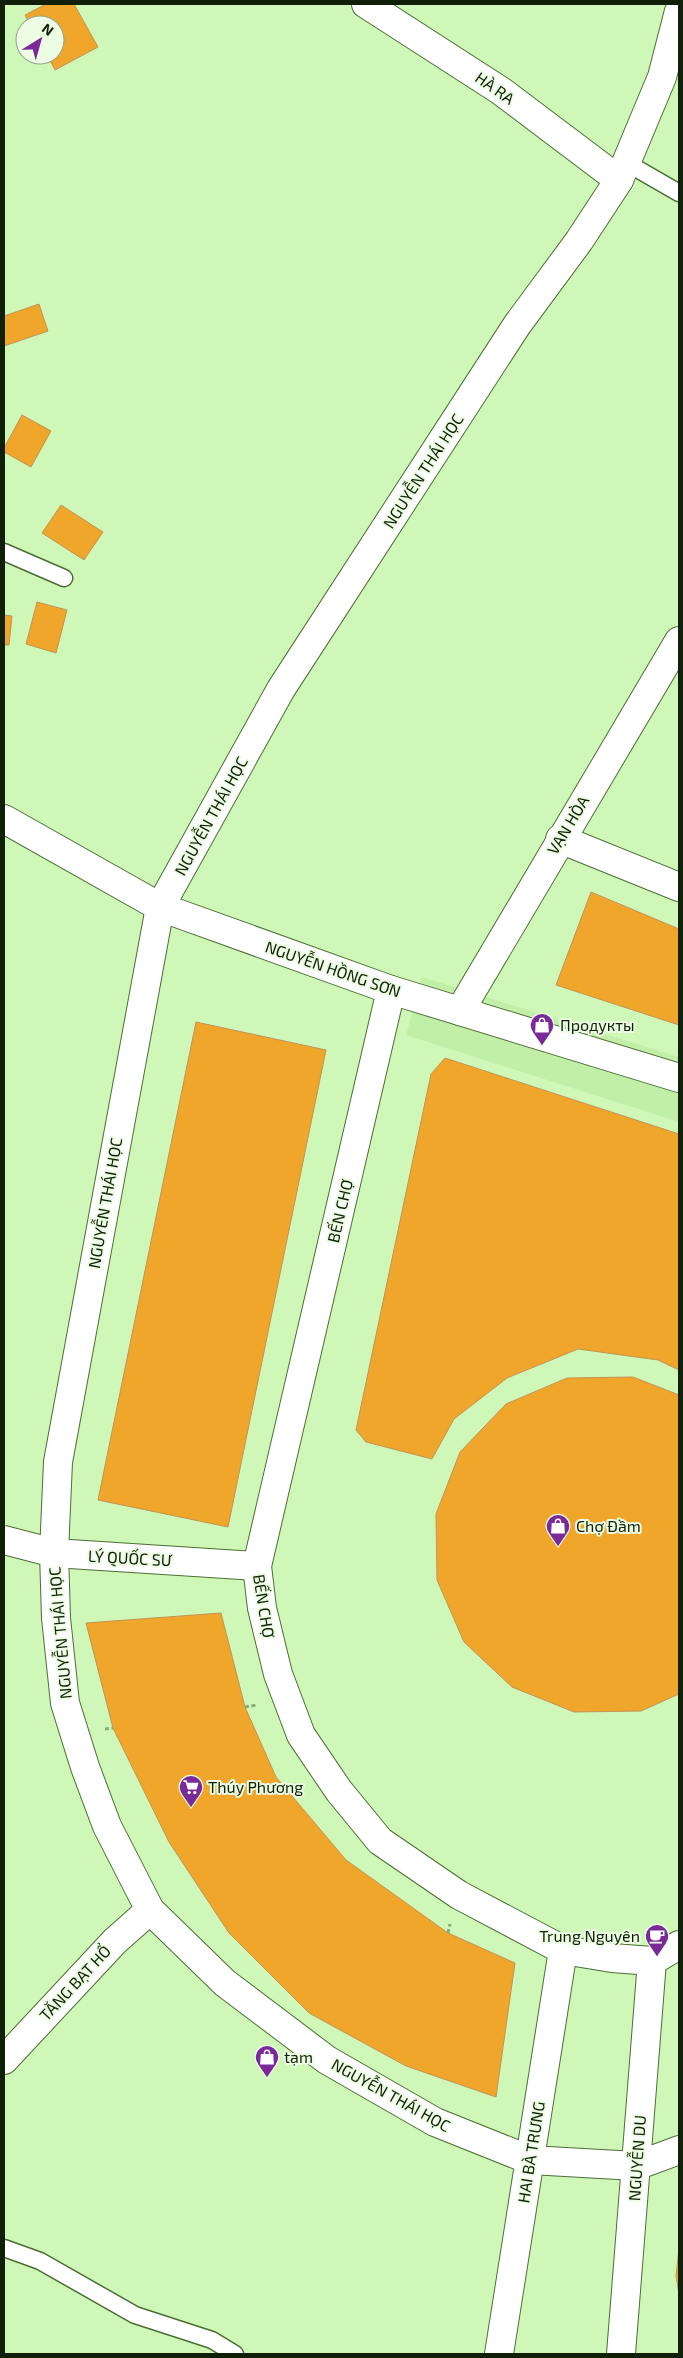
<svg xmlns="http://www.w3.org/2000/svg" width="683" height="2358" viewBox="0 0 683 2358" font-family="'Exo 2',sans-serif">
<rect width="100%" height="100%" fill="#cff8b8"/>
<path fill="#c2efa8" d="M422,977L679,1057V1122L406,1035Z"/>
<g fill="#efa62a" stroke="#c09457">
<path d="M46,4H74L98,47L55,70L47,55H55V25H30L25,15Z"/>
<path d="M39,304L48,331L4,346V316Z"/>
<path d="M22,415L51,431L31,467L4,452V448Z"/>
<path d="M61,505L103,532L84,560L42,533Z"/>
<path d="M37,602L67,610L56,653L26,644Z"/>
<path d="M4,615L12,616L9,645H4Z"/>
<path d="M591,892L679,929V1025L556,985Z"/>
<path d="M196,1022L326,1050L228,1527L98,1500Z"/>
<path d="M445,1058L679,1134V1370L658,1360L578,1349L507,1378L454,1419L432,1459L366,1442L356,1430L431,1074Z"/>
<path d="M633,1377L679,1395V1694L641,1711L574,1712L512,1687L464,1642L437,1580L436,1514L460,1452L506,1404L567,1378Z"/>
<path d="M221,1613L245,1707L276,1777L346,1860L448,1933L515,1963L496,2097L406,2066L309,2013L229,1933L169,1842L113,1728L86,1623Z"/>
<path d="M679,2248V2294L676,2276Z"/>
</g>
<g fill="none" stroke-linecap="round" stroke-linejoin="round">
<g stroke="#4b6e34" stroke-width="19">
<g id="service">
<path d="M627,163L679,193"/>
<path d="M4,552L64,578"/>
<path d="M4,2248L40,2261L135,2315L212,2340L235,2354"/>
</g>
</g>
<g stroke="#4b6e34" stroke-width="30">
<g id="minor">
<path d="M366,4L501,91L619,180"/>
<path d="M679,11L662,77L619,180L579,241L517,325L281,689L160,907L58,1462L54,1553L56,1618L65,1703L85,1767L107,1826L150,1910L225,1983L327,2060L435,2122L530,2160L636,2166L679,2150"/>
<path d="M4,819L160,907L391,990L679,1078"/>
<path d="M560,839L679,887"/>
<path d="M391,990L257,1566L262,1608L278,1674L301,1735L339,1791L380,1841L459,1895L563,1950L612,1958L652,1961L679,1945"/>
<path d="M460,1011L679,641"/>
<path d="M4,1540L54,1553L257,1566"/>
<path d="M4,2060L115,1941L150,1910"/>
<path d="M499,2354L563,1950"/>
<path d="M621,2354L652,1961"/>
</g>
</g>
<g stroke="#8aaa78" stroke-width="3" stroke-dasharray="4 2.5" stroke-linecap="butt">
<path d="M245,1707L257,1705"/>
<path d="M105,1729L113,1728"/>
<path d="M448,1933L450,1924"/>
</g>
<use href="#service" stroke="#fff" stroke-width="16"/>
<use href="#minor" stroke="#fff" stroke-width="28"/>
</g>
<defs>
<g id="shop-pin" transform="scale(1.25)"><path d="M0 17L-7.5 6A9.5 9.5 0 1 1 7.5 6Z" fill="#7a299a" stroke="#ecfde3"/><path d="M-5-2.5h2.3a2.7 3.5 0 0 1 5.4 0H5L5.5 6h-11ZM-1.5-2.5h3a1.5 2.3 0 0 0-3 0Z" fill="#fff"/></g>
<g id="supermarket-pin" transform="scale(1.25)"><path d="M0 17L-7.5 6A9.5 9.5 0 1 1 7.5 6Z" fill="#7a299a" stroke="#ecfde3"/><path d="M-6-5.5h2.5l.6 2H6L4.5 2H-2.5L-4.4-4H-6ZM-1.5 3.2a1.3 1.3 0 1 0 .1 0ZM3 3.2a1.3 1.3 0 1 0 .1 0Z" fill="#fff"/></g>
<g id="cafe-pin" transform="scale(1.25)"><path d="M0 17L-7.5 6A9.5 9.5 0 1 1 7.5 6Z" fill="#7a299a" stroke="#ecfde3"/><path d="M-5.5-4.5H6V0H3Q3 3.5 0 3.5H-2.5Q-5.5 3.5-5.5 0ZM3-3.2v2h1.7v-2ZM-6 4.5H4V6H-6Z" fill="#fff"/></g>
</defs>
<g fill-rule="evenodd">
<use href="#shop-pin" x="542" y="1025"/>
<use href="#shop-pin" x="558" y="1526"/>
<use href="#supermarket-pin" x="191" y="1787"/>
<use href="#cafe-pin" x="657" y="1936"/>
<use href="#shop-pin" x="267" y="2057"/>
</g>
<g text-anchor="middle" stroke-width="4" stroke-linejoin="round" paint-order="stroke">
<g font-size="16" fill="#101f07" stroke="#ecfde3">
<text transform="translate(495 88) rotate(35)" y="6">HÀ RA</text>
<text transform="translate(423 471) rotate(-57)" y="6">NGUYỄN THÁI HỌC</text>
<text transform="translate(211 816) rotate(-61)" y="6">NGUYỄN THÁI HỌC</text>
<text transform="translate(568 825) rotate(-59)" y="6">VẠN HÒA</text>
<text transform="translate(333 969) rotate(19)" y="6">NGUYỄN HỒNG SƠN</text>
<text transform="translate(105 1203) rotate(-80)" y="6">NGUYỄN THÁI HỌC</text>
<text transform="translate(340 1211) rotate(-77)" y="6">BẾN CHỢ</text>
<text transform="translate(130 1558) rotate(3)" y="6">LÝ QUỐC SƯ</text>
<text transform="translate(264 1606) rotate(81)" y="6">BẾN CHỢ</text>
<text transform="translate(60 1633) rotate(-95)" y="6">NGUYỄN THÁI HỌC</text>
<text transform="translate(75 1983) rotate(-47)" y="6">TĂNG BẠT HỔ</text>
<text transform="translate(391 2095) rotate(29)" y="6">NGUYỄN THÁI HỌC</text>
<text transform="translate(531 2152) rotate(-81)" y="6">HAI BÀ TRƯNG</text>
<text transform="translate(637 2158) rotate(-86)" y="6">NGUYỄN DU</text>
</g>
<g font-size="16" fill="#101f07" stroke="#ecfde3" text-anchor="start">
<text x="560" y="1031">Продукты</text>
<text x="576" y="1532">Chợ Đầm</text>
<text x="208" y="1793">Thúy Phương</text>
<text x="640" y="1942" text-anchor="end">Trung Nguyên</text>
<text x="284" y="2063">tạm</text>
</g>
</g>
<rect width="683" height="2358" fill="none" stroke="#101f07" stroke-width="10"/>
<g transform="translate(40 40) rotate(37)"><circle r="24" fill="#ecfde3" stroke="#94a48b"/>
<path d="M0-4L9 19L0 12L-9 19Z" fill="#7a299a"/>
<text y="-8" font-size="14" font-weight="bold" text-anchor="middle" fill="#101f07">N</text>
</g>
</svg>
